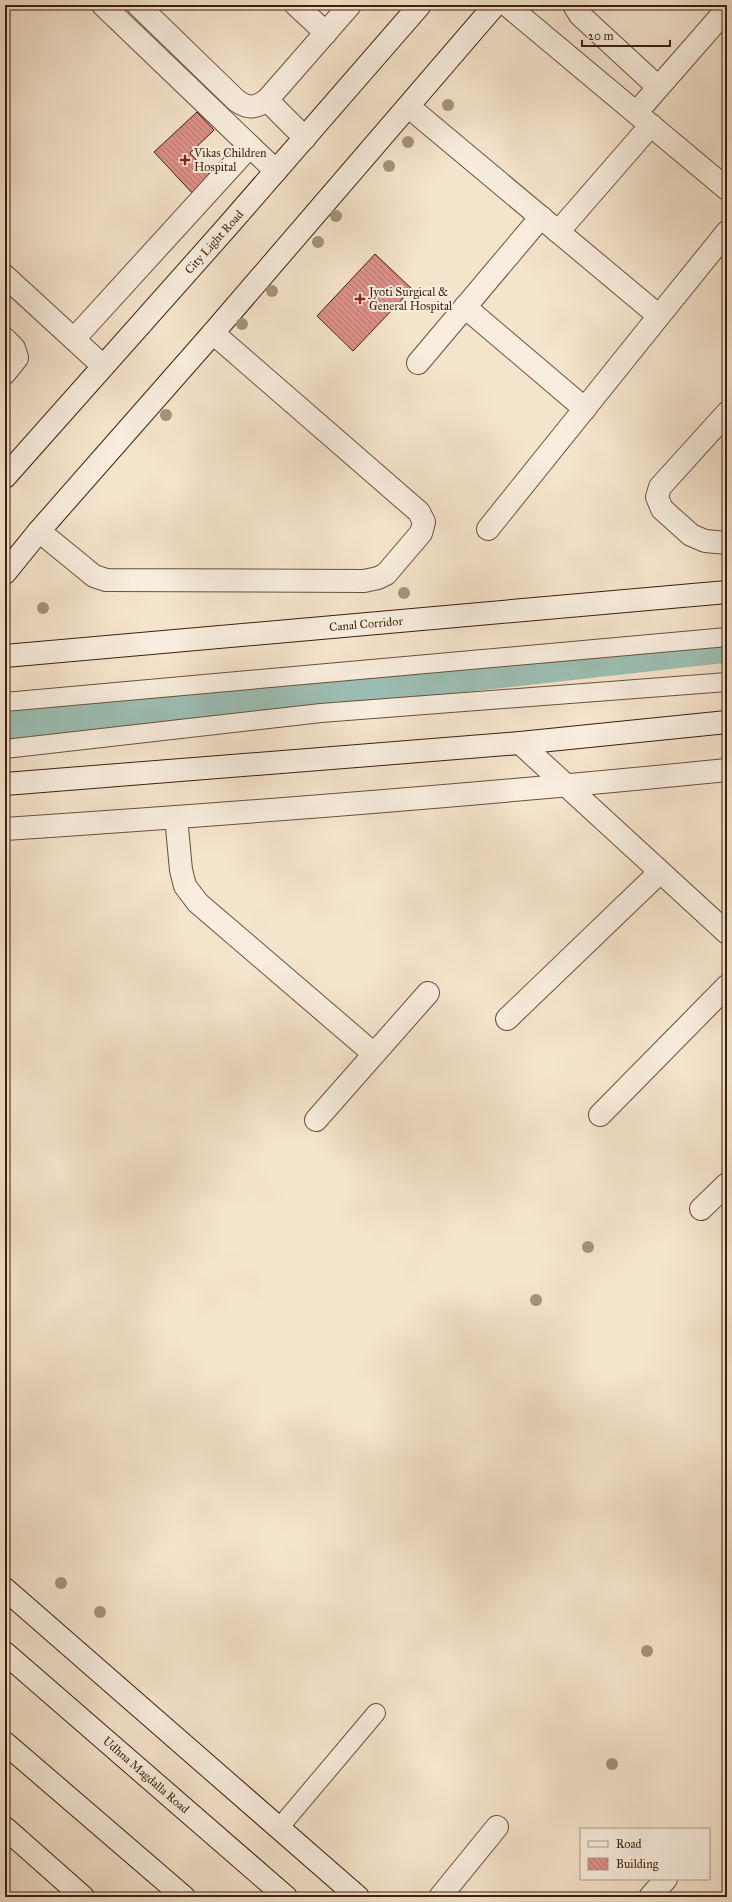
<svg xmlns="http://www.w3.org/2000/svg" width="732" height="1902" viewBox="0 0 732 1902" font-family="'IM FELL Great Primer',serif">
<defs>
<pattern id="building-back-hatch" width="6" height="6" patternUnits="userSpaceOnUse"><rect width="6" height="6" fill="#de918b"/><path d="M-1 5l2 2M0 0l6 6M5-1l2 2" fill="none" stroke="#b57670"/></pattern>
</defs>
<rect width="100%" height="100%" fill="#f5e4cc"/>
<filter id="stains"><feTurbulence type="fractalNoise" baseFrequency=".005" numOctaves="4"/><feColorMatrix values="0 0 0 0 .2 0 0 0 0 .09 0 0 0 0 .02 0 0 0 .5 -.17"/></filter>
<radialGradient id="worn" r=".72"><stop offset=".6" stop-color="#630" stop-opacity="0"/><stop offset="1" stop-color="#630" stop-opacity=".3"/></radialGradient>
<g fill="none" stroke-linecap="round" stroke-linejoin="round">
<path stroke="#9cbfb4" stroke-width="31" d="M5,728L727,647"/>
</g>
<g fill="url(#building-back-hatch)" stroke="#3c1f0b">
<path d="M197,112L214,130L190,153L214,179L195,196L154,152Z"/>
<path d="M375,254L412,289L353,351L317,316Z"/>
</g>
<g fill="none" stroke-linecap="round" stroke-linejoin="round">
<g stroke="#6a503b" stroke-width="20">
<g id="lane">
<path d="M5,702L727,637"/>
<path d="M5,749L321,713L727,682"/>
<path d="M279,1828L376,1713"/>
</g>
</g>
<g stroke="#6a503b" stroke-width="24">
<g id="street">
<path d="M103,5L276,171"/>
<path d="M138,5L237,101C249,109 255,108 267,100L350,5"/>
<path d="M296,5L326,33"/>
<path d="M507,5L727,189"/>
<path d="M574,5L580,15L658,87"/>
<path d="M267,100L305,138"/>
<path d="M409,107L659,316L727,232"/>
<path d="M636,113L727,9"/>
<path d="M558,232L651,125"/>
<path d="M5,276L103,366"/>
<path d="M465,307L585,409"/>
<path d="M5,339L14,348L17,358L5,373"/>
<path d="M74,339L250,146"/>
<path d="M418,363L541,217"/>
<path d="M727,413L660,487L657,497L662,509L691,535L705,541L727,543"/>
<path d="M488,529L659,316"/>
<path d="M39,531L94,576L106,580L364,581L378,578L386,574L421,533L424,522L419,512L213,333"/>
<path d="M520,743L727,933"/>
<path d="M176,817L181,870L185,886L198,903L374,1054"/>
<path d="M5,829C246,813 487,794 727,770"/>
<path d="M507,1019L660,872"/>
<path d="M600,1115L727,986"/>
<path d="M316,1120L428,993"/>
<path d="M701,1209L727,1184"/>
<path d="M440,1897L497,1827"/>
<path d="M650,1897L666,1879"/>
</g>
</g>
<g stroke="#3c1f0b" stroke-width="24">
<g id="secondary">
<path d="M5,477L227,227L420,5"/>
<path d="M5,573L39,531L213,333L495,5"/>
<path d="M5,656L727,592"/>
<path d="M5,784L520,743L727,722"/>
<path d="M5,1589L358,1897"/>
<path d="M5,1653L286,1897"/>
<path d="M5,1743L184,1897"/>
<path d="M5,1828L83,1897"/>
</g>
</g>
<use href="#lane" stroke="#f8edde" stroke-width="18"/>
<use href="#street" stroke="#f8edde" stroke-width="22"/>
<use href="#secondary" stroke="#f8edde" stroke-width="22"/>
</g>
<g fill="#a69378">
<circle cx="448" cy="105" r="6"/>
<circle cx="408" cy="142" r="6"/>
<circle cx="389" cy="166" r="6"/>
<circle cx="336" cy="216" r="6"/>
<circle cx="318" cy="242" r="6"/>
<circle cx="272" cy="291" r="6"/>
<circle cx="242" cy="324" r="6"/>
<circle cx="166" cy="415" r="6"/>
<circle cx="404" cy="593" r="6"/>
<circle cx="43" cy="608" r="6"/>
<circle cx="588" cy="1247" r="6"/>
<circle cx="536" cy="1300" r="6"/>
<circle cx="61" cy="1583" r="6"/>
<circle cx="100" cy="1612" r="6"/>
<circle cx="647" cy="1651" r="6"/>
<circle cx="612" cy="1764" r="6"/>
</g>
<g fill="#8f2418" stroke="#f8edde" stroke-width="1.5">
<path d="M183 154h4v4h4v4h-4v4h-4v-4h-4v-4h4z"/>
<path d="M358 293h4v4h4v4h-4v4h-4v-4h-4v-4h4z"/>
</g>
<g text-anchor="middle" stroke-width="4" stroke-linejoin="round" paint-order="stroke">
<g font-size="12" fill="#3c1f0b" stroke="#f8edde" text-anchor="start">
<text x="194" y="157">Vikas Children<tspan x="194" dy="14">Hospital</tspan></text>
<text x="369" y="296">Jyoti Surgical &amp;<tspan x="369" dy="14">General Hospital</tspan></text>
</g>
<g font-size="12" fill="#3c1f0b" stroke="#f8edde">
<text transform="translate(214 242) rotate(-48)" y="4">City Light Road</text>
<text transform="translate(366 624) rotate(-5)" y="4">Canal Corridor</text>
<text transform="translate(146 1775) rotate(41)" y="4">Udhna Magdalla Road</text>
</g>
</g>
<rect width="732" height="1902" fill="none" stroke="#f5e4cc" stroke-width="20"/>
<rect x="6" y="6" width="720" height="1890" fill="none" stroke="#3c1f0b" stroke-width="2"/>
<rect x="10" y="10" width="712" height="1882" fill="none" stroke="#3c1f0b"/>
<rect x="580" y="1828" width="130" height="52" fill="#f8edde" stroke="#ad9b8a"/>
<rect x="588" y="1841" width="20" height="6" fill="#f8edde" stroke="#ad9b8a"/>
<text x="616" y="1848" font-size="12" fill="#3c1f0b">Road</text>
<rect x="588" y="1858" width="20" height="12" fill="url(#building-back-hatch)" stroke="#ad9b8a"/>
<text x="616" y="1868" font-size="12" fill="#3c1f0b">Building</text>
<path d="M582 40v6h88v-6" fill="none" stroke="#3c1f0b" stroke-width="2"/>
<text x="588" y="40" font-size="12" fill="#3c1f0b" stroke="#f8edde" stroke-width="3" paint-order="stroke">20 m</text>
<rect width="100%" height="100%" filter="url(#stains)"/>
<rect width="100%" height="100%" fill="url(#worn)"/>
</svg>
